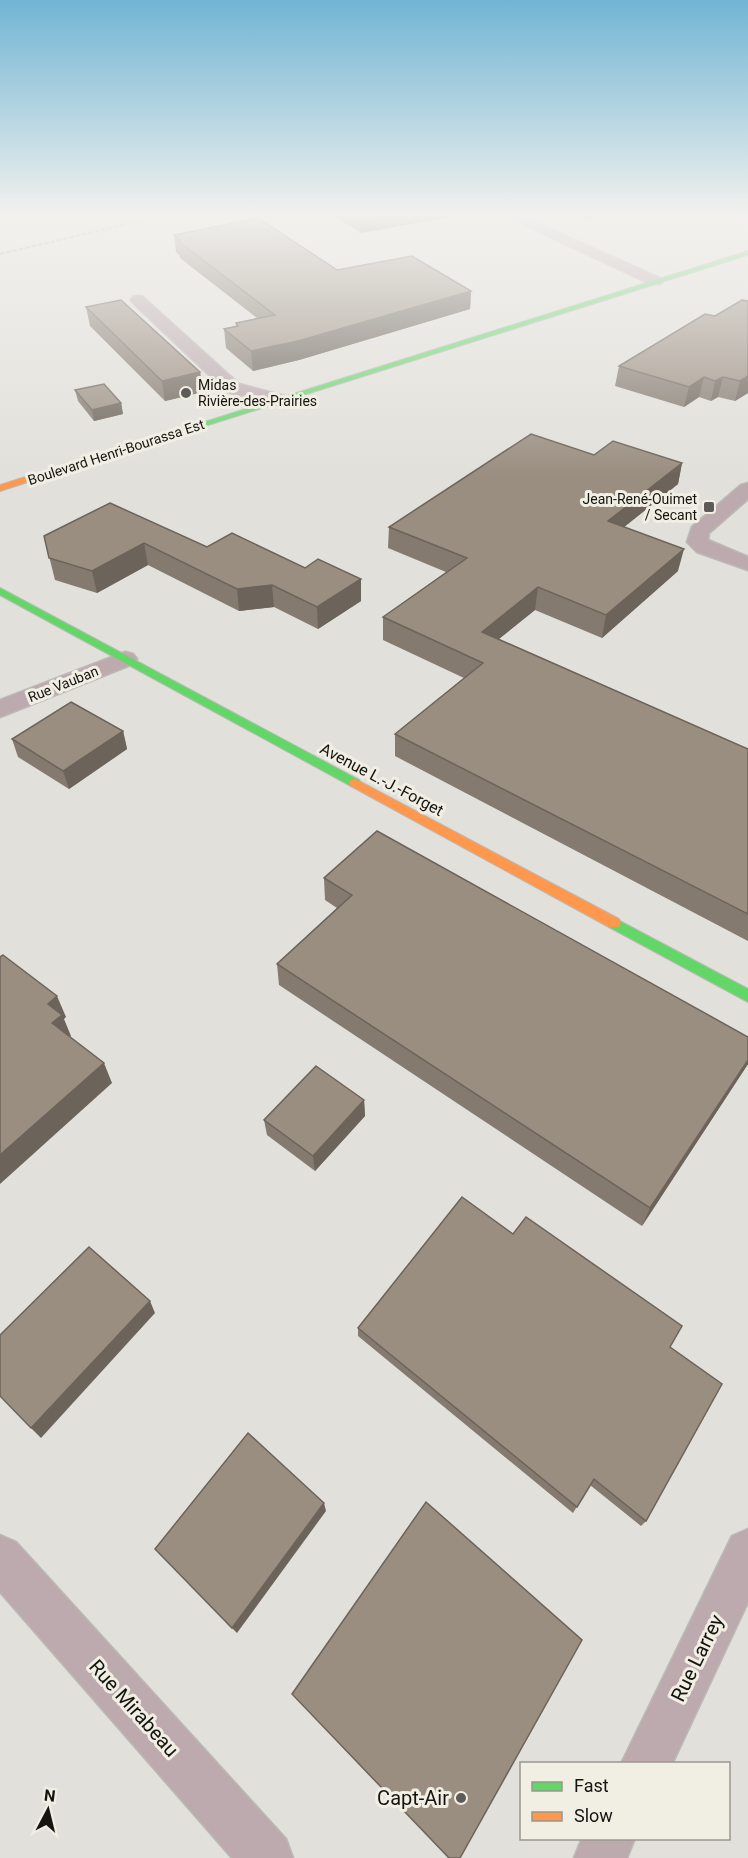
<svg xmlns="http://www.w3.org/2000/svg" width="748" height="1858" viewBox="0 0 748 1858" font-family="Roboto,sans-serif">
<rect width="100%" height="100%" fill="#e1e0da"/>
<g fill="none" stroke-linecap="round" stroke-linejoin="round">
<g stroke="#bbbab6" stroke-width="3">
<g id="street">
<path d="M506,216H521L660,278L662,281L660,284H650Z"/>
<path d="M138,296L143,297L239,384L284,396L286,400L284,404L278,405L227,392L133,303L131,300L133,297Z"/>
<path d="M748,483V499L709,533L708,540L748,557V570L697,552L687,542L692,527L741,485Z"/>
<path d="M125,652L133,654L137,659L133,664L0,717V700Z"/>
<path d="M748,1529V1602L672,1764H621L732,1536Z"/>
<path d="M0,1535L16,1542L286,1839L293,1858H232L0,1592Z"/>
<path d="M582,1838H635L627,1858H574Z"/>
</g>
</g>
<g stroke="#bbbab6" stroke-width="2">
<g id="fast">
<path d="M748,251V255L186,432L179,430Z"/>
<path d="M0,588L359,780L361,783L355,787L351,786L0,595Z"/>
<path d="M614,918L748,989V1002L609,927L607,923L609,919Z"/>
</g>
</g>
<g stroke="#bbbab6" stroke-width="2">
<g id="slow">
<path d="M180,428L187,430L0,491V485Z"/>
<path d="M355,779L619,919L621,923L619,927H609L351,786L349,783L351,780Z"/>
</g>
</g>
<use href="#street" fill="#bcaaae" fill-rule="evenodd"/>
<use href="#fast" fill="#63d668" fill-rule="evenodd"/>
<use href="#slow" fill="#ff974d" fill-rule="evenodd"/>
<path stroke="#aba1a1" stroke-width="2" stroke-dasharray="4.5 2" stroke-linecap="butt" d="M0,254L160,216"/>
</g>
<g fill="#847a6f">
<path d="M334,216H453L361,233Z"/>
<path d="M578,216H599L588,219Z"/>
<path d="M174,235L337,270L471,291L470,309L299,360L253,371L226,348L224,329L236,326V323L257,318L180,258L179,255L176,252Z"/>
<path d="M748,301V393L735,401L718,397L711,401L699,397L684,407L615,386L619,366L715,316Z"/>
<path d="M86,307L200,372L203,392L165,401L90,326Z"/>
<path d="M75,390L121,403L123,414L94,421L78,401Z"/>
<path d="M594,455L682,463L678,484L624,527L678,571L602,638L535,610L499,639L748,749V941L395,756V734L464,678L383,640V617L446,572L388,548L389,527Z"/>
<path d="M44,536L207,547L361,579V601L318,629L274,607L239,611L148,565L97,593L55,580Z"/>
<path d="M123,731L127,749L69,789L18,757L12,739Z"/>
<path d="M324,878L748,1037V1064L642,1226L279,985L277,964L337,908L325,900Z"/>
<path d="M364,1100L365,1116L315,1171L267,1135L264,1120Z"/>
<path d="M358,1328L670,1347L646,1521L641,1526L590,1485L573,1513L358,1336Z"/>
</g>
<g fill="#6c635a">
<path d="M388,216H453L361,233V221Z"/>
<path d="M547,216H556L547,218Z"/>
<path d="M589,216H599L588,219Z"/>
<path d="M471,291L470,309L299,360L253,371L251,351Z"/>
<path d="M200,372L203,392L165,401L162,381Z"/>
<path d="M748,376V393L735,401L740,381Z"/>
<path d="M704,377L699,397L684,407L689,387Z"/>
<path d="M723,377L718,397L711,401L715,381Z"/>
<path d="M121,403L123,414L94,421L92,410Z"/>
<path d="M682,463L678,484L604,543L608,521Z"/>
<path d="M144,543L148,565L97,593L92,571Z"/>
<path d="M684,549L678,571L602,638L606,615Z"/>
<path d="M361,579V601L318,629L317,607Z"/>
<path d="M272,585L274,607L239,611L237,589Z"/>
<path d="M538,587L535,610L480,654L482,632Z"/>
<path d="M123,731L127,749L69,789L63,771Z"/>
<path d="M57,996L66,1017L64,1019L71,1036L61,1044L52,1023L48,1004Z"/>
<path d="M748,1060V1064L642,1226L650,1208Z"/>
<path d="M104,1063L112,1083L0,1184V1155Z"/>
<path d="M364,1100L365,1116L315,1171L313,1156Z"/>
<path d="M150,1301L155,1313L41,1438L31,1428Z"/>
<path d="M324,1503L326,1511L237,1633L232,1628Z"/>
</g>
<g fill="#9a8e81" stroke="#6c635a" stroke-width="1.5">
<path d="M353,216H388L361,221Z"/>
<path d="M258,218L337,270L412,256L471,291L298,341L251,351L224,329L238,326L236,323L275,315L178,241L180,240L174,235Z"/>
<path d="M121,300L200,372L162,381L86,307Z"/>
<path d="M742,300L748,301V376L740,381L723,377L715,381L704,377L689,387L619,366L705,314L715,316Z"/>
<path d="M104,384L121,403L92,410L75,390Z"/>
<path d="M531,434L594,455L613,441L682,463L608,521L684,549L606,615L538,587L482,632L748,749V914L395,734L483,663L383,617L467,558L389,527Z"/>
<path d="M110,503L207,547L232,533L305,568L318,559L361,579L317,607L272,585L237,589L144,543L92,571L49,558L44,536Z"/>
<path d="M71,702L123,731L63,771L12,739Z"/>
<path d="M377,831L748,1037V1060L650,1208L277,964L352,895L324,878Z"/>
<path d="M3,955L57,996L48,1004L62,1015L52,1023L104,1063L0,1155V957Z"/>
<path d="M316,1066L364,1100L313,1156L264,1120Z"/>
<path d="M462,1197L513,1234L526,1217L682,1326L670,1347L722,1384L646,1521L594,1479L577,1507L358,1328Z"/>
<path d="M89,1247L150,1301L31,1428L0,1396V1335Z"/>
<path d="M248,1433L324,1503L232,1628L155,1549Z"/>
<path d="M426,1502L582,1640L460,1858H449L292,1694Z"/>
</g>
<linearGradient id="sky" x2="0" y2="1"><stop stop-color="#71b5d4"/><stop offset="0.45" stop-color="#f2f1ee"/><stop offset="1" stop-color="#f2f1ee" stop-opacity="0"/></linearGradient>
<rect width="748" height="476" fill="url(#sky)"/>
<g fill="#5c5b57" stroke="#f1efe4" stroke-width="2">
<circle cx="186" cy="393" r="6"/>
<rect x="703" y="501" width="12" height="12" rx="3"/>
<circle cx="461" cy="1798" r="6"/>
</g>
<g text-anchor="middle" stroke-width="6" stroke-linejoin="round" paint-order="stroke">
<g font-size="14" fill="#151410" stroke="#f1efe4" text-anchor="start">
<text x="198" y="390">Midas<tspan x="198" dy="16">Rivière-des-Prairies</tspan></text>
<text x="697" y="504" text-anchor="end">Jean-René-Ouimet<tspan x="697" dy="16">/ Secant</tspan></text>
</g>
<g font-size="14" fill="#151410" stroke="#f1efe4">
<text transform="translate(116 452) rotate(-18)" y="5">Boulevard Henri-Bourassa Est</text>
<text transform="translate(63 684) rotate(-22)" y="5">Rue Vauban</text>
</g>
<g font-size="16" fill="#151410" stroke="#f1efe4">
<text transform="translate(382 779) rotate(28)" y="6">Avenue L.-J.-Forget</text>
</g>
<g font-size="20" fill="#151410" stroke="#f1efe4">
<text transform="translate(697 1658) rotate(-64)" y="7">Rue Larrey</text>
<text transform="translate(134 1708) rotate(48)" y="7">Rue Mirabeau</text>
</g>
<g font-size="20" fill="#151410" stroke="#f1efe4" text-anchor="end">
<text x="449" y="1805">Capt-Air</text>
</g>
</g>
<rect x="520" y="1762" width="210" height="78" fill="#f1efe4" stroke="#99978f" stroke-width="1.5"/>
<rect x="532" y="1782" width="30" height="9" fill="#63d668" stroke="#99978f" stroke-width="1.5"/>
<text x="574" y="1792" font-size="18" fill="#151410">Fast</text>
<rect x="532" y="1812" width="30" height="9" fill="#ff974d" stroke="#99978f" stroke-width="1.5"/>
<text x="574" y="1822" font-size="18" fill="#151410">Slow</text>
<g transform="translate(48 1810) rotate(7)" stroke="#f1efe4" stroke-width="4.5" paint-order="stroke">
<path d="M0-4.5L10 22L0 15L-10 22Z" fill="#151410"/>
<text y="-9" font-size="16" font-weight="bold" text-anchor="middle" fill="#151410">N</text>
</g>
</svg>
